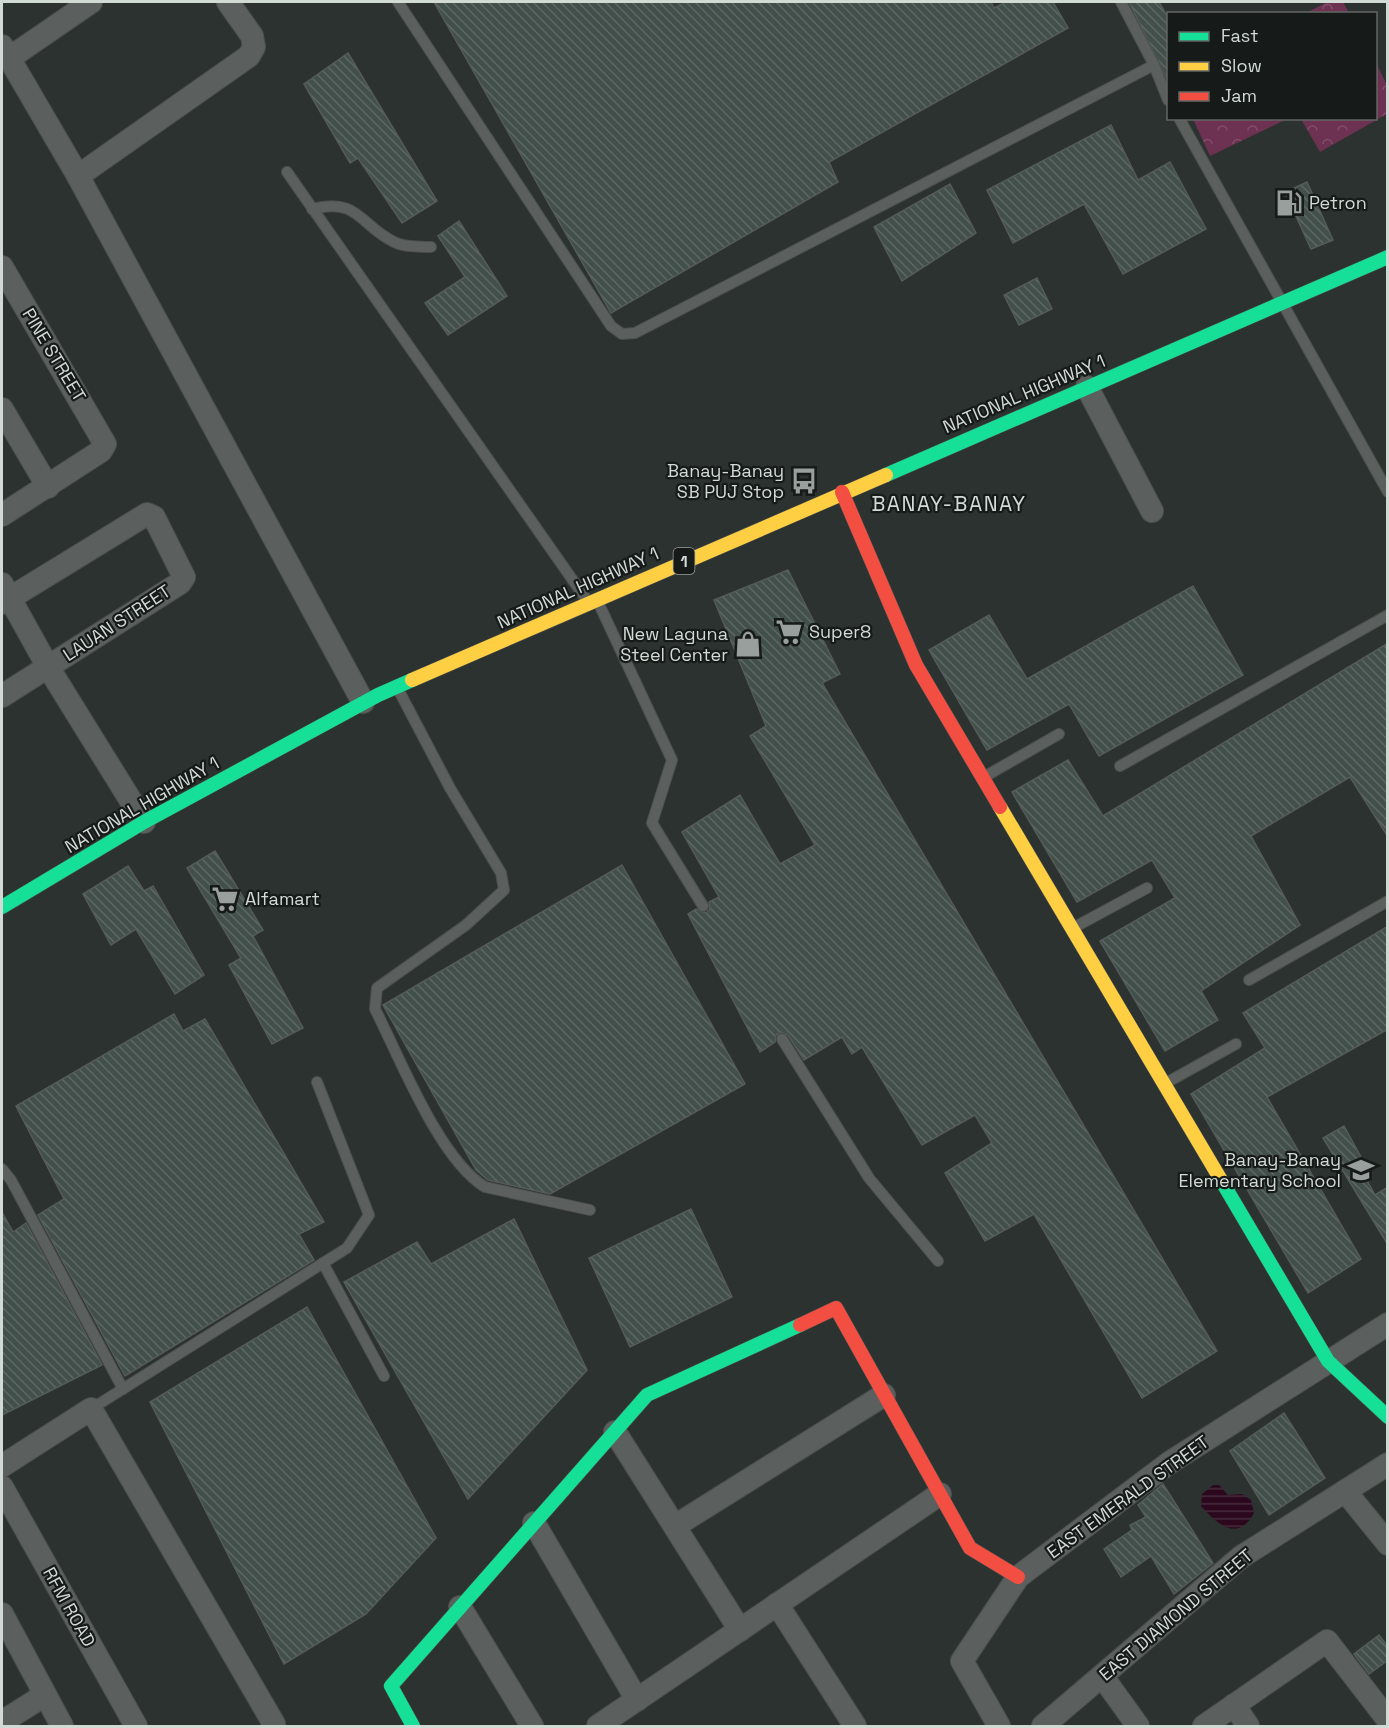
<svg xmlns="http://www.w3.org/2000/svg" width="1389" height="1728" viewBox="0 0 1389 1728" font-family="'Space Grotesk',sans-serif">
<defs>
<pattern id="forest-crowns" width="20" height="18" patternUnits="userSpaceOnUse" patternTransform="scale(1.5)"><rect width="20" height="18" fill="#6d3152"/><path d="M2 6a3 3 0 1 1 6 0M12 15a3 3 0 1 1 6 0" fill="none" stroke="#814e6a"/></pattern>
<pattern id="water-rules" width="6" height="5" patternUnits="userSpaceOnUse" patternTransform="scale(1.5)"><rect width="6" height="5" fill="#2b081d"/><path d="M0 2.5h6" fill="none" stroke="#492b3d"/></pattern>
<pattern id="building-back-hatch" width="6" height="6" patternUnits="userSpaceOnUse" patternTransform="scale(1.5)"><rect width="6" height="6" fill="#424f4a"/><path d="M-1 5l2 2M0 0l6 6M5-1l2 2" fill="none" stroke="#5c6863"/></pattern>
</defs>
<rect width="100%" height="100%" fill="#2c322f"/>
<g fill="url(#forest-crowns)">
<path d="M1327,2H1343L1349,13H1306Z"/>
<path d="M1376,63L1387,85V114L1320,152L1301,119L1376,118Z"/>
<path d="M1193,119H1287L1210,156Z"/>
</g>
<path fill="url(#water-rules)" d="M1213,1485H1219L1228,1495L1242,1494L1251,1500L1254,1513C1238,1543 1217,1524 1201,1506L1202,1494Z"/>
<g fill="url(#building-back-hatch)" stroke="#555b58" stroke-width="1.5">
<path d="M434,2H991L994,8L1006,2H1053L1068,28L829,162L838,182L611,313Z"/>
<path d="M1129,2H1159L1168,18V81Z"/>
<path d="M348,53L437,201L402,223L358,158L350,163L304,84Z"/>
<path d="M1111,125L1138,180L1170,162L1206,229L1123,274L1084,204L1013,243L987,190Z"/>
<path d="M1307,182L1333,240L1311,249L1285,192Z"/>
<path d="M950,184L976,233L902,281L874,227Z"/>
<path d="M459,221L507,296L448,335L425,303L465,277L438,236Z"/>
<path d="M1037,278L1052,309L1019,325L1004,295Z"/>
<path d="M788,570L840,674L822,683L1217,1351L1142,1398L1034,1214L985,1241L945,1173L992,1143L975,1115L922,1145L862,1047L852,1054L842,1037L804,1060L788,1035L781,1032L776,1035L775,1042L760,1052L688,914L696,909L706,913L710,909L709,902L719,897L682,832L740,795L780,864L815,845L750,736L766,726L714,600Z"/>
<path d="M1193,586L1243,675L1099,756L1069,704L987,750L929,650L989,615L1027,679Z"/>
<path d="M1388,643V837L1350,777L1251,836L1300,925L1201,991L1218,1020L1165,1051L1100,941L1175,898L1152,860L1077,902L1012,792L1068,760L1103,816Z"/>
<path d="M215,851L263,930L253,936L303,1028L272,1044L229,965L241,958L187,868Z"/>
<path d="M622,865L745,1084L550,1194L488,1180L476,1170L383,1005Z"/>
<path d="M128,866L144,891L153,886L204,975L175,994L136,929L111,945L83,894Z"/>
<path d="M1388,926V1029L1267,1097L1361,1259L1308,1293L1191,1094L1265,1048L1243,1013Z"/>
<path d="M174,1014L183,1031L205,1019L324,1222L299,1234L314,1260L125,1376L38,1215L64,1199L16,1106Z"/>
<path d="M1344,1126L1361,1157L1356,1160L1375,1195L1388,1187V1245L1323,1138Z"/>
<path d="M691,1209L732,1297L630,1347L589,1258Z"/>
<path d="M2,1212L13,1232L26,1223L102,1365L2,1415Z"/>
<path d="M514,1219L587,1370L468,1499L344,1282L417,1242L431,1264Z"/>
<path d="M307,1307L436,1538L366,1614L284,1664L150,1402Z"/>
<path d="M1284,1413L1325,1478L1269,1515L1230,1451Z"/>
<path d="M1163,1484L1213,1563L1174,1594L1151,1556L1121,1577L1104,1549L1132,1530L1130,1525L1146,1517L1138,1505Z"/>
<path d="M1379,1635L1388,1647V1660L1369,1674L1354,1654Z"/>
</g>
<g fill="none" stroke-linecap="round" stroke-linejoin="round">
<g stroke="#4b504d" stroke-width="12">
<g id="lane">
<path d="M398,2L611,326L622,334L635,333L1154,65"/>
<path d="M1121,2L1154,65L1168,100"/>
<path d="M1179,118L1388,492"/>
<path d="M287,172L586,599"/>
<path d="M312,209C359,197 359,225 394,242C405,248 419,246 431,247"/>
<path d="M598,602L672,760L652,823L703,906"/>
<path d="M398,689L450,788L501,873L504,890L466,925L377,988L375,1009C400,1058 439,1159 485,1187L590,1210"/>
<path d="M1120,766L1388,615"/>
<path d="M984,777L1059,734"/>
<path d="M1073,928L1147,888"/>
<path d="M1249,980L1388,901"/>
<path d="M782,1039L869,1178L938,1261"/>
<path d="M1166,1083L1236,1044"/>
<path d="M2,1169L11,1180L123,1389"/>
<path d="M323,1263L384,1376"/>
<path d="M91,1409L347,1248L369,1215L317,1082"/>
</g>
</g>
<g stroke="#4b504d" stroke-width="24">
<g id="street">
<path d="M2,46L78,176L363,702"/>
<path d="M8,59L91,2"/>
<path d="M78,176L249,56L254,47L252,36L228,2"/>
<path d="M2,267L105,444L101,451L2,515"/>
<path d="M1087,387L1152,511"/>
<path d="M2,409L48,487"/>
<path d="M2,584L48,667L144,822"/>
<path d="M2,603L147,514L154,517L184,577L180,583L2,696"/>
<path d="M615,1432L740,1630"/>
<path d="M2,1466L91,1409L274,1724"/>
<path d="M2,1487L136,1726"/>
<path d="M1345,1491L1388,1544"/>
<path d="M534,1523L637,1700"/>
<path d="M675,1526L884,1395"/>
<path d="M777,1604L855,1726"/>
<path d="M460,1607L532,1726"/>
<path d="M2,1614L62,1726"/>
<path d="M1102,1676L1138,1726"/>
<path d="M1234,1705L1248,1726"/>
<path d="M2,1722L45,1695"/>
<path d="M598,1726L940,1494"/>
<path d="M999,1726L962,1661L1018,1577L1169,1463L1388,1324"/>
<path d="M1043,1726L1241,1557L1388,1464"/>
<path d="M1204,1726L1327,1641L1388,1720"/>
</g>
</g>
<g stroke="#4b504d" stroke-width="15">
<g id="fast">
<path d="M886,475L1388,257"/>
<path d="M2,907L144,822L378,695L412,680"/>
<path d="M1221,1180L1328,1361L1388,1417"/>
<path d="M413,1726L391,1686L647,1395L800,1325"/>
</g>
</g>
<g stroke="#4b504d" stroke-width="15">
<g id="slow">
<path d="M412,680L886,475"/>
<path d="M1000,807L1221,1180"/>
</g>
</g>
<g stroke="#4b504d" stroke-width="15">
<g id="jam">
<path d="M842,492L916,665L1000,807"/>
<path d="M800,1325L836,1308L970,1548L1018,1577"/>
</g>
</g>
<use href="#lane" stroke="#5b605e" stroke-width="10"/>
<use href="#street" stroke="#5b605e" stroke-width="22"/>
<use href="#fast" stroke="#16e098" stroke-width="14"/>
<use href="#slow" stroke="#ffcf43" stroke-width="14"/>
<use href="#jam" stroke="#f24e42" stroke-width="14"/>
</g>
<defs>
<g id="fuel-bare" transform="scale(2.07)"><path d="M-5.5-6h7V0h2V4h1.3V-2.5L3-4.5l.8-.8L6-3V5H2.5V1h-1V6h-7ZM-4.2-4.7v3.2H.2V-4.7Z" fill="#989f9c" stroke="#161b19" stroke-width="2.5" paint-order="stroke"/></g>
<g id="bus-bare" transform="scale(2.07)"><path d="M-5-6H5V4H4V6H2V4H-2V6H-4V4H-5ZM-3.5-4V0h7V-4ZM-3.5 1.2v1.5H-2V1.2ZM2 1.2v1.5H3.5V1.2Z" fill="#989f9c" stroke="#161b19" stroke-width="2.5" paint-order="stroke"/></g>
<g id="supermarket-bare" transform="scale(2.07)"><path d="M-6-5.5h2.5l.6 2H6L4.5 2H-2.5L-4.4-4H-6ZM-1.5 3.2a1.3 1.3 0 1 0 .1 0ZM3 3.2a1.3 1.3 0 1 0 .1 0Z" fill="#989f9c" stroke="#161b19" stroke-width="2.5" paint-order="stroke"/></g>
<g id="shop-bare" transform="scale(2.07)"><path d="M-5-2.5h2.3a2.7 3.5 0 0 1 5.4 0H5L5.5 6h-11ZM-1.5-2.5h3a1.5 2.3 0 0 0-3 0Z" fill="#989f9c" stroke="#161b19" stroke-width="2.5" paint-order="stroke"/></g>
<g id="school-bare" transform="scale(2.07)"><path d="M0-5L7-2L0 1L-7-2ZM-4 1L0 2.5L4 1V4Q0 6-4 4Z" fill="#989f9c" stroke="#161b19" stroke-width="2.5" paint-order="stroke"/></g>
</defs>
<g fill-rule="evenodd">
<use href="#fuel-bare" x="1289" y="203"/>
<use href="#bus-bare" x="804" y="481"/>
<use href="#supermarket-bare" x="789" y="632"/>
<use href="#shop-bare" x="748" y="644"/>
<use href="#supermarket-bare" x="225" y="899"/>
<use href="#school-bare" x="1361" y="1170"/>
</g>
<g text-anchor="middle" stroke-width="4.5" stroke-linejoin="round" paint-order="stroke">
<rect fill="#161b19" stroke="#9aa19d" stroke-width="1.5" x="673.5" y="548" width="21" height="26" rx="4.5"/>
<g font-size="16" font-weight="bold" fill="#d2dad6">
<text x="684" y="567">1</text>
</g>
<g font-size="18" fill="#d2dad6" stroke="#161b19" text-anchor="start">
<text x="1309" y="209">Petron</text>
<text x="784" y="477" text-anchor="end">Banay-Banay<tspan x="784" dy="21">SB PUJ Stop</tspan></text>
<text x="809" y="638">Super8</text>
<text x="728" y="640" text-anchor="end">New Laguna<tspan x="728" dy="21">Steel Center</tspan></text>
<text x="245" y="905">Alfamart</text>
<text x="1341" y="1166" text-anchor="end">Banay-Banay<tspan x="1341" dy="21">Elementary School</tspan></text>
</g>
<g font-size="18" fill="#d2dad6" stroke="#161b19">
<text transform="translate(54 355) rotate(59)" y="6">PINE STREET</text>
<text transform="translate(1024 394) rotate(-23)" y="6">NATIONAL HIGHWAY 1</text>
<text transform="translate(578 588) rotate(-24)" y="6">NATIONAL HIGHWAY 1</text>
<text transform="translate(117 623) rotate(-33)" y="6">LAUAN STREET</text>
<text transform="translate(142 805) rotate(-30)" y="6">NATIONAL HIGHWAY 1</text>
<text transform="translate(1128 1497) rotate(-36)" y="6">EAST EMERALD STREET</text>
<text transform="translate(69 1607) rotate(61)" y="6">RFM ROAD</text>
<text transform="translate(1176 1615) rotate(-40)" y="6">EAST DIAMOND STREET</text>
</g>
<g font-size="21" letter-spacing="1.5" fill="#d2dad6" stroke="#161b19">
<text x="949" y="511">BANAY-BANAY</text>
</g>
</g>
<rect width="1389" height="1728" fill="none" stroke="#d2dad6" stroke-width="6"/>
<rect x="1167" y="12" width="210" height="108" fill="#161b19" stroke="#616765" stroke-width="1.5"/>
<rect x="1179" y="32" width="30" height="9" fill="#16e098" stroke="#616765" stroke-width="1.5"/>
<text x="1221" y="42" font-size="18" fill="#d2dad6">Fast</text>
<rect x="1179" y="62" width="30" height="9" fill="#ffcf43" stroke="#616765" stroke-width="1.5"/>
<text x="1221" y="72" font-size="18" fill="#d2dad6">Slow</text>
<rect x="1179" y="92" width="30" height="9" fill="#f24e42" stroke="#616765" stroke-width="1.5"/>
<text x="1221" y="102" font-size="18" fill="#d2dad6">Jam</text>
</svg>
